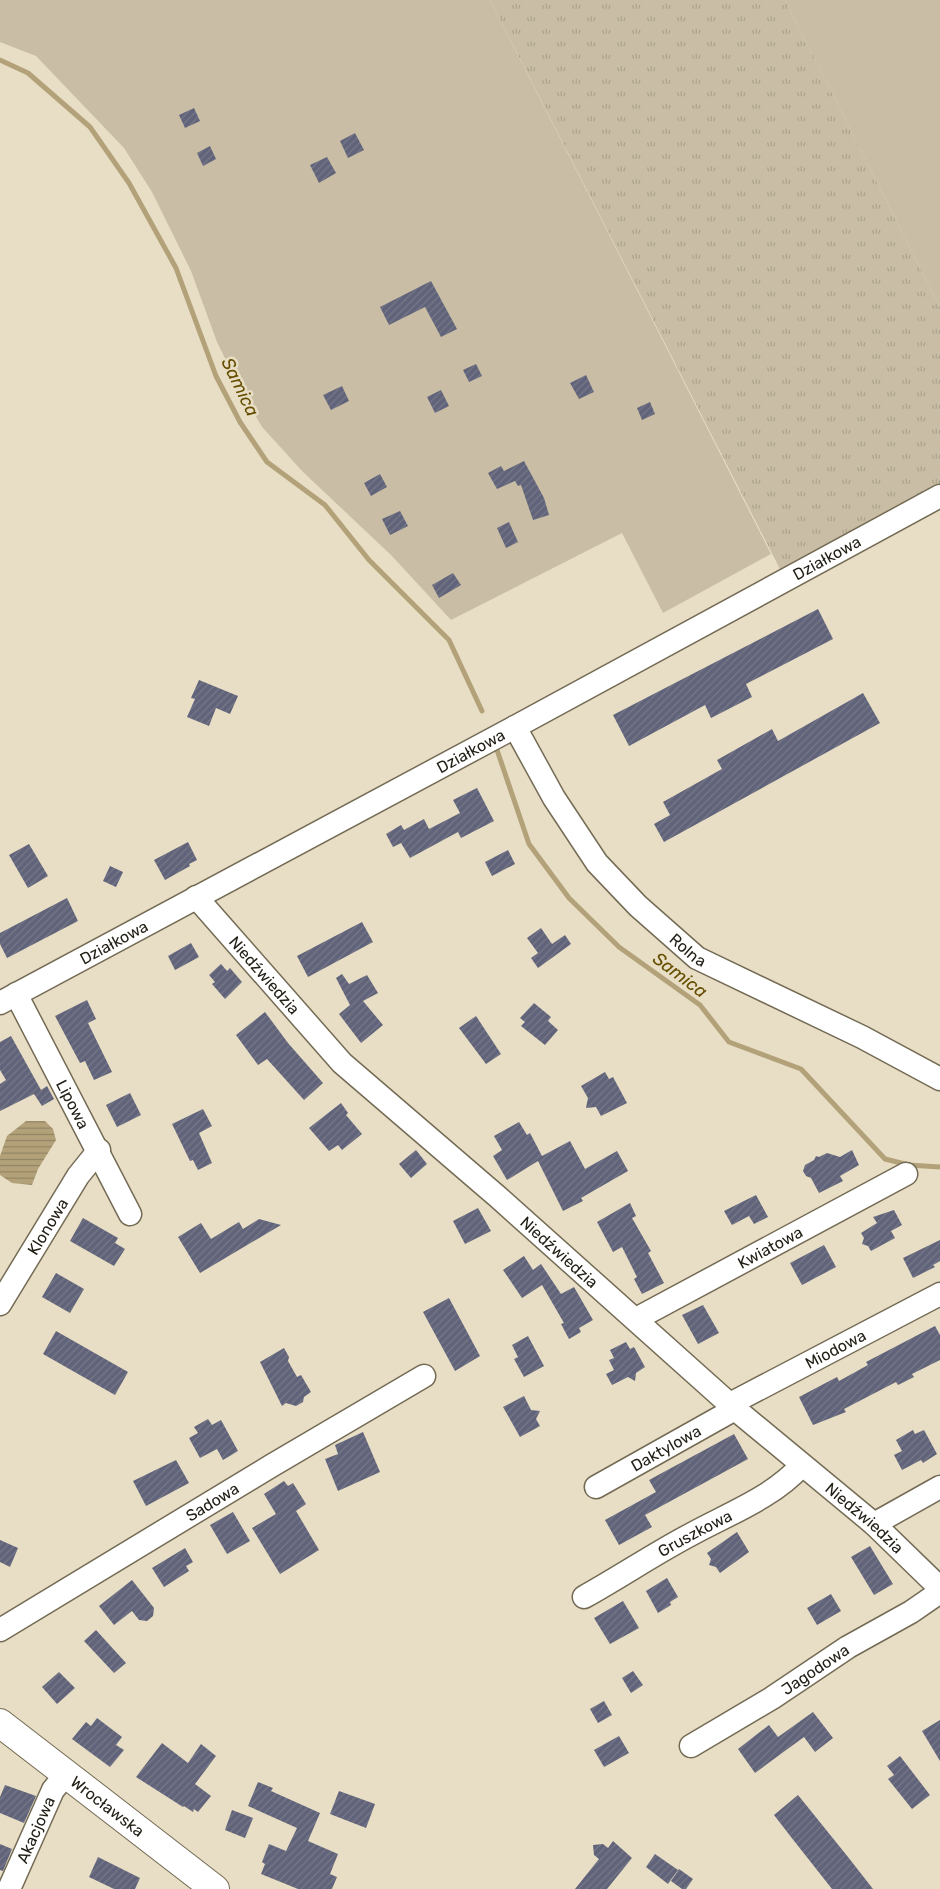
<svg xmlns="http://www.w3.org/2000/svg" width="940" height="1889" viewBox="0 0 940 1889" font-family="Rubik,sans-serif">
<defs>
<pattern id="grass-tufts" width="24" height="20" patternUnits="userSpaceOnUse" patternTransform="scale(1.25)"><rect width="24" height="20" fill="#c9bea5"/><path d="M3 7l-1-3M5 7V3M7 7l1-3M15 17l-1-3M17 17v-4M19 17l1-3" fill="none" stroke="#aca38d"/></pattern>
<pattern id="water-rules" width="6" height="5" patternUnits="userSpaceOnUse" patternTransform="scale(1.25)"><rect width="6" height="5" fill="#b3a279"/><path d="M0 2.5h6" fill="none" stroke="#918462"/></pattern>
<pattern id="building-hatch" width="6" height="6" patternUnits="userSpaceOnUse" patternTransform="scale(1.25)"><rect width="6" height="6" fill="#606379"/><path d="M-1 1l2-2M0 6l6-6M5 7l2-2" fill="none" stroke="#777989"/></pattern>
</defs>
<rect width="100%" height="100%" fill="#e8dec5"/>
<path fill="url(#grass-tufts)" d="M490,0H785L940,307V488L782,573Z"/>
<g fill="#c9bea5">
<path d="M0,0H490L771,554L663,613L622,533L451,620L391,555L303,472L262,427L237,383L217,342L191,271L152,192L124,148L36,56L0,42Z"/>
<path d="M786,0H940V307L785,0Z"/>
</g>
<path fill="url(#water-rules)" d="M26,1121H45L53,1129L56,1140L38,1169L32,1185L12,1183L0,1175V1156L7,1136Z"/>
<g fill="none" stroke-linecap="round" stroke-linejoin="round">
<g stroke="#b3a279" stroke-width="5">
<path d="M0,60L28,73L90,127L129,183L176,268L216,376L240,422L267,462L325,505L369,560L449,640L482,711"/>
<path d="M496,747L529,844L569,898L619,947L700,1005L729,1042L801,1069L885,1159L909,1165L940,1167"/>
</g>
</g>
<g fill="url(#building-hatch)">
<path d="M194,108L200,121L185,128L179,115Z"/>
<path d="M355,133L364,150L348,158L340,141Z"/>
<path d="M210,146L216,159L203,166L197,153Z"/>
<path d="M327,157L336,173L319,183L310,165Z"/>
<path d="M431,281L457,329L441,337L425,307L389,325L380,307Z"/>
<path d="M476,364L482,376L469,382L463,370Z"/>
<path d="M586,375L594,392L579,399L570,383Z"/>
<path d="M342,386L349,401L331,410L323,395Z"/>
<path d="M441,390L449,406L435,413L427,397Z"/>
<path d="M650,402L655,414L642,420L637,408Z"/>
<path d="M524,461L544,498L549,515L533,520L521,485L518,486L515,481L497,489L488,473L501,466L504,471Z"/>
<path d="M380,474L387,487L371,496L364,483Z"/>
<path d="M400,511L408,526L390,535L382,519Z"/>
<path d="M509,522L518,542L506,548L497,528Z"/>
<path d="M453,573L461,585L439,598L432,585Z"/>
<path d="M818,609L833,639L746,684L752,697L711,718L705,705L629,746L613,715Z"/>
<path d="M199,680L238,696L230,714L216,708L209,726L187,717L195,699L191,698Z"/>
<path d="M863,693L880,723L664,842L654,824L670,815L663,802L722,769L717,760L772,729L778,741Z"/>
<path d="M477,788L494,821L461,838L458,832L410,858L401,843L393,847L386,834L401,825L404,830L424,819L429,829L460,813L453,800Z"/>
<path d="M188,842L197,860L189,864L190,866L165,880L154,860Z"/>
<path d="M29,844L48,876L28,888L9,855Z"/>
<path d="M508,850L515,864L492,876L485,862Z"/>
<path d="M110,866L123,872L116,887L103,881Z"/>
<path d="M67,898L78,921L7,958L0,944V933Z"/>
<path d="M362,922L373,942L308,977L297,956Z"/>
<path d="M541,928L552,944L565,935L571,944L538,968L531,958L538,953L527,938Z"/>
<path d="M191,943L199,957L175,970L168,956Z"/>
<path d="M221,964L227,971L230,968L242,982L225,999L212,984L215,982L209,975Z"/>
<path d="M342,974L349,984L367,975L378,993L363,1001L383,1025L361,1043L339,1014L350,1005L336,978Z"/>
<path d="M87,1000L96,1019L88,1023L112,1072L94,1080L85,1061L80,1063L55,1016Z"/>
<path d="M534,1003L551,1017L548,1021L558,1030L545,1045L521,1026L525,1022L520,1018Z"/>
<path d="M265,1012L288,1043L323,1083L304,1100L267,1059L258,1065L236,1035Z"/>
<path d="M476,1016L501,1054L486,1064L459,1028Z"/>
<path d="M11,1036L41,1090L47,1086L54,1099L42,1106L34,1094L0,1111V1084L6,1080L0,1070V1042Z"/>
<path d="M605,1072L609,1079L613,1077L627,1103L601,1116L596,1107L586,1108L588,1098L581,1086Z"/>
<path d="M130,1093L141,1115L117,1127L106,1105Z"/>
<path d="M341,1103L348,1113L346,1115L362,1134L342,1150L338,1145L329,1151L309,1128Z"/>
<path d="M203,1109L212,1126L199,1133L212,1163L198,1170L193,1160L190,1161L172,1124Z"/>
<path d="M519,1122L527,1135L530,1133L542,1156L570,1141L585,1169L617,1151L628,1171L581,1198L583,1201L563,1211L538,1161L507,1180L493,1156L502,1150L494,1136Z"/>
<path d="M416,1150L427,1164L411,1178L399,1164Z"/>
<path d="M852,1150L859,1165L840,1176L843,1181L819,1193L811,1178L806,1176L803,1171L805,1165L814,1160L816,1156L819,1157L827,1153L840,1157Z"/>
<path d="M756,1195L768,1217L754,1224L749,1216L732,1225L724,1211Z"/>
<path d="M630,1203L636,1216L632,1218L651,1251L648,1253L664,1283L642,1294L634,1279L637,1277L622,1247L613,1252L597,1222Z"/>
<path d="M478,1208L491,1231L465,1244L453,1221Z"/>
<path d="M894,1210L902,1225L891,1231L895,1238L871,1251L868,1246L862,1244L864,1238L861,1233L877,1223L873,1217Z"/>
<path d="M83,1218L118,1238L115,1243L125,1249L114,1266L70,1241Z"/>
<path d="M259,1219L281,1225L200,1273L178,1237L201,1223L211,1239L239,1222L243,1229Z"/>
<path d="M940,1240V1261L933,1265L935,1267L913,1278L903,1258Z"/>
<path d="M824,1245L836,1267L802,1285L790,1263Z"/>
<path d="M524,1256L533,1270L541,1264L561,1294L574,1287L593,1320L579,1328L581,1332L569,1339L561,1324L564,1323L542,1285L522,1298L503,1270Z"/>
<path d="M56,1273L84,1289L70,1313L42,1297Z"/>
<path d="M449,1298L480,1356L455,1371L423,1312Z"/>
<path d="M703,1305L719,1333L698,1344L682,1315Z"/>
<path d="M935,1326L940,1335V1360L912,1374L914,1377L898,1385L896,1382L844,1409L846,1412L813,1425L799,1397L837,1377L839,1381L868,1365L866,1362Z"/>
<path d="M56,1331L128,1372L115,1395L43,1354Z"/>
<path d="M528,1336L544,1366L524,1377L514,1359L518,1357L512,1345Z"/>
<path d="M626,1342L630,1349L634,1347L645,1367L636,1373L635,1381L628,1377L612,1385L606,1374L614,1370L609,1360L614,1358L610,1350Z"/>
<path d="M284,1348L289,1357L288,1361L297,1377L301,1375L311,1392L304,1397L303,1402L296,1406L286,1403L282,1406L260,1362Z"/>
<path d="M524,1396L531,1410L540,1411L536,1419L540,1426L520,1437L503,1407Z"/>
<path d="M208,1419L212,1425L221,1420L238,1451L223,1460L217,1449L200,1458L189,1438L198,1433L194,1427Z"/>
<path d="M913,1430L915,1434L924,1430L937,1454L923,1463L921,1460L902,1470L894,1455L902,1451L896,1440Z"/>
<path d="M363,1432L380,1472L338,1491L325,1459L338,1454L335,1445Z"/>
<path d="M734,1434L748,1459L645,1515L652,1527L619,1545L605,1520L656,1492L649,1480Z"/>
<path d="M176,1460L189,1483L146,1506L133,1481Z"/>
<path d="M284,1481L288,1486L293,1483L306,1504L296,1511L319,1550L280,1574L252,1528L276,1514L264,1494Z"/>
<path d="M233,1512L250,1541L227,1554L210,1525Z"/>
<path d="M737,1532L749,1552L720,1573L716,1567L709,1565L711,1559L707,1553Z"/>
<path d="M0,1540L18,1548L10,1567L0,1562Z"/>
<path d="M870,1546L893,1584L874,1595L851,1557Z"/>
<path d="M185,1548L193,1562L186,1566L189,1571L164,1587L152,1568Z"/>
<path d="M667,1578L678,1597L670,1602L671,1605L658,1613L646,1591Z"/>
<path d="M132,1580L154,1608L153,1616L147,1621L139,1620L132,1611L114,1625L99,1606Z"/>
<path d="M831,1594L841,1611L817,1625L807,1608Z"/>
<path d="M623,1601L639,1628L610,1644L594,1618Z"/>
<path d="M96,1630L126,1663L114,1673L84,1641Z"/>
<path d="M633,1671L643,1685L631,1693L622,1678Z"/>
<path d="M59,1672L75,1688L57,1704L42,1687Z"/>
<path d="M604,1701L612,1715L598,1723L590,1709Z"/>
<path d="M813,1712L833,1738L815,1752L804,1737L755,1773L738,1749L769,1725L778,1737Z"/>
<path d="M97,1718L122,1737L116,1745L124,1750L110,1767L72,1739L86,1722L91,1726Z"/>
<path d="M940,1720V1761L922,1731Z"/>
<path d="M619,1736L629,1753L604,1767L594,1750Z"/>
<path d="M162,1743L188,1763L201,1744L216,1756L195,1784L211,1796L198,1812L194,1809L193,1812L184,1806L183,1807L136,1777Z"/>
<path d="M900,1756L930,1795L912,1809L888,1779L894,1775L887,1766Z"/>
<path d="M258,1782L273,1788L271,1791L320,1813L308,1841L338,1854L330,1874L337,1877L332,1889H298L261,1874L265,1864L262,1862L269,1844L286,1851L297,1828L248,1806Z"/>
<path d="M5,1785L36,1796L24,1823L0,1813V1797Z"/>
<path d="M339,1791L375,1804L366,1828L330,1814Z"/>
<path d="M798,1795L848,1857L873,1889H832L791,1837L774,1815Z"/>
<path d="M232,1810L253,1818L245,1838L225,1830Z"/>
<path d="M613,1841L632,1858L607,1889H575L599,1859L594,1855L593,1845L603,1844L608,1848Z"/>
<path d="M0,1844L12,1849L3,1871L0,1870Z"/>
<path d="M655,1854L678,1870L668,1884L646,1867Z"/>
<path d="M98,1857L140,1878L135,1889H114L89,1877Z"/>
<path d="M679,1869L693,1879L686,1889H682L671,1881Z"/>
</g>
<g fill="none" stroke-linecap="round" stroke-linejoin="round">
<g stroke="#746b55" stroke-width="25">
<g id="minor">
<path id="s1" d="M515,727L554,798L597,863L638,906L697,958L862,1037L940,1079"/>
<path id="s2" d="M196,897L342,1063L498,1197L735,1409L874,1524L940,1588"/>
<path id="s3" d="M16,994L130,1214"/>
<path id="s4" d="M0,1003L515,727L940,496"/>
<path id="s5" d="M0,1304L78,1176L99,1150"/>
<path id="s6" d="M636,1319L906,1174"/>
<path id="s7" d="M730,1404L940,1294"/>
<path id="s8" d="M596,1487L735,1409"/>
<path d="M874,1524L940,1487"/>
<path id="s9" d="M584,1597C620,1577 654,1554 690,1535C728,1514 772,1498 801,1466"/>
<path id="s10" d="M0,1630L271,1466L424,1376"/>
<path id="s11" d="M691,1746L772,1698L848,1647L911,1612L940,1592"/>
<path id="s12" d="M9,1889L53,1790L66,1774"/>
</g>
</g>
<g stroke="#746b55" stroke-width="30">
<g id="major">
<path id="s13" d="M0,1723L215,1889"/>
</g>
</g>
<use href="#minor" stroke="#fff" stroke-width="22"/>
<use href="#major" stroke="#fff" stroke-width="28"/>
</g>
<g text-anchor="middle" stroke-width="5" stroke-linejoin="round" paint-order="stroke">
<g font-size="16" fill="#232017" stroke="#e8dec5">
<text dy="6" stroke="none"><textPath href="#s4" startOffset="939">Działkowa</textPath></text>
<text dy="6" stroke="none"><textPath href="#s4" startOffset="534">Działkowa</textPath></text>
<text dy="6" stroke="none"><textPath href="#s4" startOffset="129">Działkowa</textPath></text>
<text dy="6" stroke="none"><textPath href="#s1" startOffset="285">Rolna</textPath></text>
<text dy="6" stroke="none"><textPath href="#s2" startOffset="104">Niedźwiedzia</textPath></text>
<text dy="6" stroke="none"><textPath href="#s3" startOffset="124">Lipowa</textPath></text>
<text dy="6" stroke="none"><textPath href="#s5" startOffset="91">Klonowa</textPath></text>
<text dy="6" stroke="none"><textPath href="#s6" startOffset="152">Kwiatowa</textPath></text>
<text dy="6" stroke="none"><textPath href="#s2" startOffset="509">Niedźwiedzia</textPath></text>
<text dy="6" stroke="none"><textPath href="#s7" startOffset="119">Miodowa</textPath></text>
<text dy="6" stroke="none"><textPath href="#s8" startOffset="80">Daktylowa</textPath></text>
<text dy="6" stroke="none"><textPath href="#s10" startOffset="248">Sadowa</textPath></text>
<text dy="6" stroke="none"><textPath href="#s2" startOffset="914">Niedźwiedzia</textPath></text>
<text dy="6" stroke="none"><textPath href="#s9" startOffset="128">Gruszkowa</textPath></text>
<text dy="6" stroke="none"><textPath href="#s11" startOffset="146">Jagodowa</textPath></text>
<text dy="6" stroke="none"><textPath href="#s13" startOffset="136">Wrocławska</textPath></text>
<text dy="6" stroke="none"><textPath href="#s12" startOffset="65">Akacjowa</textPath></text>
</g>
<g font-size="18" font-style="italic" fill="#654e00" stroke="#e8dec5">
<text transform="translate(240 387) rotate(64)" y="6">Samica</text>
<text transform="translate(680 975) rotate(37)" y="6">Samica</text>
</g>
</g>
</svg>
